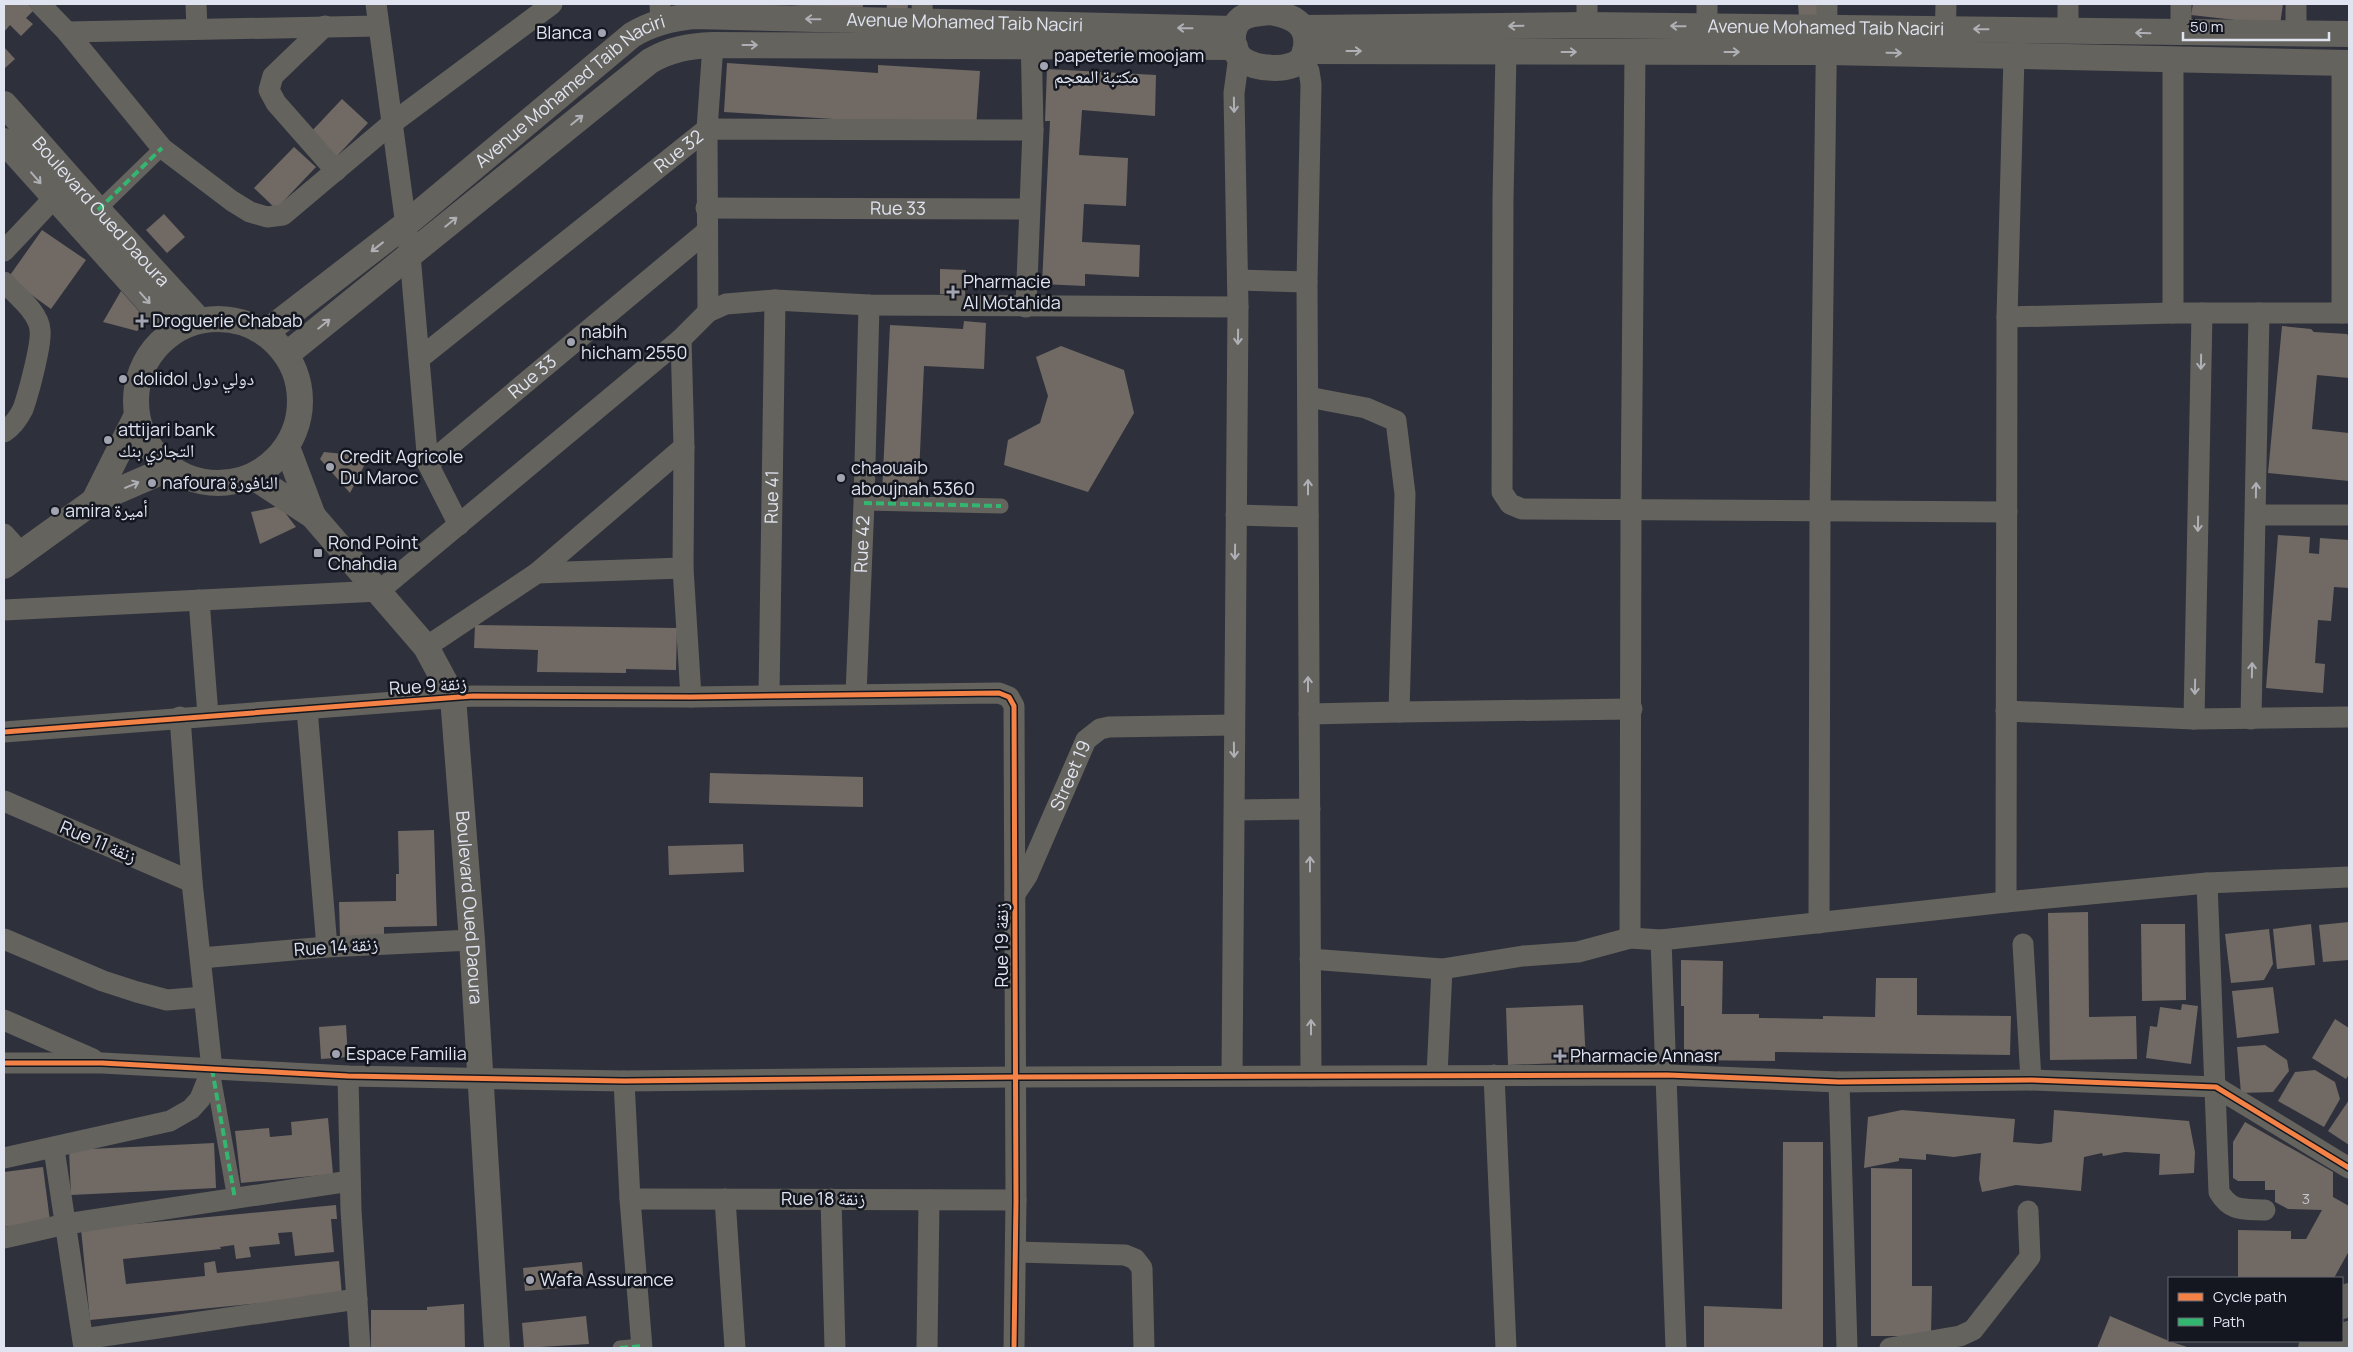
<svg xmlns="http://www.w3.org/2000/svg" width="2353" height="1352" viewBox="0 0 2353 1352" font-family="Manrope,'Noto Naskh Arabic',sans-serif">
<rect width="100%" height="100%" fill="#2e313b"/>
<g fill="#716964">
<path d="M4,4H28L34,10L26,18L33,24L21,36L10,25L4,32Z"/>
<path d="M791,4H863L862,18L809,7L791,5Z"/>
<path d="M887,4H908L907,16L886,14Z"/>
<path d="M1798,4H1823V17H1799Z"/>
<path d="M2193,4H2283L2280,25L2191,15Z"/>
<path d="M4,47L15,59L4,69Z"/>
<path d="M727,63L878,73V65L980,71L976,128L724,112Z"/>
<path d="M1047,69L1156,75L1155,116L1082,110L1079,155L1128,158L1126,206L1084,204L1082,242L1140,245L1139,277L1085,274V286L1042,284L1050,121H1045Z"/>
<path d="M342,99L368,123L336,157L310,133Z"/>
<path d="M294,147L316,167L276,209L254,188Z"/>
<path d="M164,214L185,237L167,253L146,230Z"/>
<path d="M42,230L86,260L51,309L8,278Z"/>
<path d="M940,269L966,270L965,295L940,294Z"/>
<path d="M121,291L148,321L137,331L103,322Z"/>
<path d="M964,321L986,323L984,369L924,366L918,496L882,494L890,325L963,329Z"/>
<path d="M2282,326L2311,329L2314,332L2347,334L2349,337V378L2317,375L2312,429L2349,433V481L2268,473Z"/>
<path d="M1061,346L1124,370L1134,413L1088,492L1004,465L1008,440L1040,423L1048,396L1036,357Z"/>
<path d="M324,452L363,456L365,464L350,493L320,459Z"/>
<path d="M280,506L296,527L260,544L251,512Z"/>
<path d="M2278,535L2310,537L2309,553L2319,554L2320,538L2349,540V588L2334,587L2331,621L2318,620L2315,663L2325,664L2323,693L2266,688Z"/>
<path d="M475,625L677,628L676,670L626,669V673L537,672L538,650L474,648Z"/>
<path d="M710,773L863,777V807L709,803Z"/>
<path d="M434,830L437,926L384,927V937L340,938L339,902L396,901V874H399L398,831Z"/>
<path d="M743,844L744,872L669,875L668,846Z"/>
<path d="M2088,912L2089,1017L2136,1016L2137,1059L2050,1060L2048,913Z"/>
<path d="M2349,922V960L2323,962L2319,925Z"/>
<path d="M2141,924H2185L2186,1000L2142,1001Z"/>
<path d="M2311,924L2315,965L2277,969L2273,929Z"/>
<path d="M2269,929L2273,964L2264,980L2231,983L2225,934Z"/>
<path d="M1681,960L1723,961L1722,1014H1759V1018L1823,1019V1016L1875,1017L1876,978H1917V1015L2011,1016L2010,1055L1775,1052V1061L1684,1060V1006H1681Z"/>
<path d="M2273,987L2279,1033L2237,1038L2232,991Z"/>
<path d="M2182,1004L2198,1006L2191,1064L2146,1058L2150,1026L2157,1027L2160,1007L2181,1010Z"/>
<path d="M1583,1005L1586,1062L1508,1065L1506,1008Z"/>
<path d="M2335,1019L2349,1028V1074L2346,1079L2312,1058Z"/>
<path d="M346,1025L348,1057L321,1059L319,1027Z"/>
<path d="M2265,1045L2287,1060L2289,1071L2273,1092L2241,1093L2237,1047Z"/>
<path d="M2315,1070L2335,1082L2340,1099L2324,1127L2278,1101L2295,1072Z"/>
<path d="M2349,1100V1145L2328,1131Z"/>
<path d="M1902,1110L2015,1119L2013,1142L2040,1144L2052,1142L2054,1110L2189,1121L2195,1152L2194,1173L2159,1175L2160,1154L2125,1152L2103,1156L2102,1153L2084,1157L2081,1191L2016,1185L1982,1192L1979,1179L1981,1153L1954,1157L1926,1154V1160L1899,1158V1161L1864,1168L1868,1117Z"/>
<path d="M328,1118L333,1174L241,1183L235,1131L269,1128L270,1137L292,1135L291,1122Z"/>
<path d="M2245,1122L2333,1172V1197L2349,1206V1251L2334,1278H2238V1230L2291,1231V1239H2306L2322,1210L2288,1209L2275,1202V1190H2265V1181H2238L2233,1178V1142Z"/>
<path d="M1783,1142H1823V1348H1704V1306L1782,1309Z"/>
<path d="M214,1143L216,1188L71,1195L69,1150Z"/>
<path d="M43,1167L50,1221L4,1227V1172Z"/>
<path d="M1871,1168L1912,1169V1286H1932L1931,1336H1871Z"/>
<path d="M336,1205L337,1219H331L334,1252L295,1256L292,1232L278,1233L280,1244L249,1247L251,1257L236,1259L234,1245L220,1247L221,1249L123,1259L126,1284L205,1276L204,1263L215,1261L217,1273L339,1261L342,1295L90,1320L81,1229Z"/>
<path d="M582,1262L584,1286L525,1291L523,1268Z"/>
<path d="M464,1304L465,1348H371V1310H427V1307Z"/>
<path d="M586,1316L589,1344L524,1348L522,1323Z"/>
<path d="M2110,1316L2169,1341L2190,1348H2097Z"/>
</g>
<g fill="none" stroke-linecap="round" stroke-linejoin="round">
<g stroke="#65635e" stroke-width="15">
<path d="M98,210L162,148"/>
<path d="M864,503L1001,506"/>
<path d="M212,1070L235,1199"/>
<path d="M620,1348L642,1346"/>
</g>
<g stroke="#65635e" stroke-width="21">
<path d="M40,4L67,32L162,148L232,201L250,212L267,217L283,215L391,124L552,4"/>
<path d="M196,4L197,29"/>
<path d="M376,4L410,255L428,464L459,525"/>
<path d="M660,4L661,22"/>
<path d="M922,4L923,21"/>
<path d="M2068,4V30"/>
<path d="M1587,25V4"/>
<path d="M325,26L273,76L269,90L276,103L336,171"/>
<path d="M1707,27V4"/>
<path d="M67,32L378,26"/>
<path d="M2181,34V4"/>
<path d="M2296,34V4"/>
<path d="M1945,44L1946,4"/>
<path d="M1506,52L1503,199L1502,492L1510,504L1522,509L2007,512"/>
<path d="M1302,59L1309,71L1311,84L1307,282L1311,1076"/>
<path id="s1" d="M706,208L1029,209"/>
<path d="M4,251L54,198"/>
<path d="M1238,280L1307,282"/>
<path d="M4,282C15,294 39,312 40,330C42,344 28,395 23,409C18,419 13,426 4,432"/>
<path d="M1026,307L1033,130L1031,32"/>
<path d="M708,312L707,129L713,45"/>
<path d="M2173,313V61"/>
<path d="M2342,313V63"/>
<path d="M2007,317L2173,313H2349"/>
<path d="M681,339L684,447L683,568L691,697"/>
<path id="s2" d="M420,358L707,129L1033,130"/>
<path d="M1308,397L1366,408L1396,421L1405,494L1399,712L1309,714"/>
<path id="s3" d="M428,464L706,232"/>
<path d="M1236,515L1308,517"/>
<path d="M2256,515H2349"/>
<path d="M4,534L21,553"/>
<path d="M537,573L683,568"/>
<path d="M199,600L208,715"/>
<path d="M4,610L379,591L681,339L708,312L726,304L775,300L869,305L1238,307"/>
<path d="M426,647L537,573L684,447"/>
<path id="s4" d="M856,694L864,503L869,305"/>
<path id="s5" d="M769,695L775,300"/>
<path d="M307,709L327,947"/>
<path d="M2006,711L2194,719L2349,717"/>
<path d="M1399,712L1632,709"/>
<path d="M2194,719L2202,313"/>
<path d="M2251,719L2259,313"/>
<path d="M4,732L473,696L691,697L999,693L1009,697L1014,706L1016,1200L1014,1348"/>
<path d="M4,801L192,882"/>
<path d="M1235,810L1310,809"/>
<path d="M2207,883L2219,1192C2231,1212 2243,1209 2265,1210"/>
<path id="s6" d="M1015,894L1027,876L1086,740L1100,729L1109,727L1234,725"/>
<path d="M2006,902L2007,317L2014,56"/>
<path d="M1819,923L1820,512L1827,4"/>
<path d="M1630,938L1631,510L1635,52"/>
<path d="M4,939L103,981L137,992L167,1000L204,997"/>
<path d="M1661,940L1676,1348"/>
<path d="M2023,944L2031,1080"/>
<path d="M201,958L327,947L472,940"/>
<path d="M1310,959L1442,969L1523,956L1578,952L1630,938L1661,940L2006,902L2207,883L2349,877"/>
<path d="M4,1020L93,1059"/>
<path d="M4,1063H102L348,1076L624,1081L1016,1077L1667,1075L1839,1082L2031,1080L2216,1087L2349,1168"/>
<path d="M1232,1075L1238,307L1234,93L1239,56"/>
<path d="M1437,1075L1442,969"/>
<path d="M1494,1075L1506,1348"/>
<path d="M348,1076L351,1210L360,1348"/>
<path d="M624,1081L630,1199L642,1348"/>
<path d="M1839,1082L1847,1348"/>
<path d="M54,1149L84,1348"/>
<path d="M4,1158L170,1121L191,1109L200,1099L212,1069L192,882L180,717"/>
<path d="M630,1199L1016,1200"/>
<path d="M725,1199L735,1348"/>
<path d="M831,1199L835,1348"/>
<path d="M4,1238L66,1224L350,1181"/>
<path d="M1016,1252L1125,1255L1135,1259L1142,1268L1144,1348"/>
<path d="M83,1339L357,1299"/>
<path d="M927,1348L929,1200"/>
<path d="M1890,1348L1960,1336L1973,1330L2030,1257L2028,1211"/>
</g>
<g stroke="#65635e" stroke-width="26">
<path d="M1270,12C1290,15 1309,23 1306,46C1306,51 1304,56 1301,60C1288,72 1256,69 1243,60C1231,51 1229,29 1241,19C1248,13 1261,13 1270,12Z"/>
<path id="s7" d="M1304,28L1587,25L2349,34"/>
<path d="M1305,51L1828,52L2349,63"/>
<path id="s8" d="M4,104L98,210L199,320"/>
<path d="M4,141L174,330"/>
<circle cx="218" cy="401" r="82"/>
<path id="s9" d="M265,333L406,224L632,35C652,23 671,18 694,16L1234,29"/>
<path d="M286,355L650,61C671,49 689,46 713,45L1235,47"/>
<path d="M287,447L313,516"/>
<path id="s10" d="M252,476L313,516L426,647L453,697L472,940L497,1348"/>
<path d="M94,501L136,417"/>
<path d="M4,566L94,501L170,468"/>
<path d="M2342,1306L2349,1296"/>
<path d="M2311,1348L2316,1341"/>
<path d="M2338,1348L2349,1334"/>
</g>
<g stroke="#33b770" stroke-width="4" stroke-dasharray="8 4" stroke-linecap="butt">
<path d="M98,210L162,148"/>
<path d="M864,503L1001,506"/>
<path d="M212,1069L235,1199"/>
<path d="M620,1348L642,1346"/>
</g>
<g stroke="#14171f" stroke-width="8">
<g id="cycleway">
<path d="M4,732L473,696L691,697L999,693L1009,697L1014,706L1016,1200L1014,1348"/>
<path d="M4,1063H102L348,1076L624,1081L1016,1077L1667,1075L1839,1082L2031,1080L2216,1087L2349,1168"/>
</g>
</g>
<use href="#cycleway" stroke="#f48246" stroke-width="5"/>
</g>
<defs><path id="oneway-shaft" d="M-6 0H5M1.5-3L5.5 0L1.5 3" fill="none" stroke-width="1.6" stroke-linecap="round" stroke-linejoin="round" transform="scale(1.25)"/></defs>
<g stroke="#afb0b6">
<use href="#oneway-shaft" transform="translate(813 19) rotate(-179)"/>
<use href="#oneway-shaft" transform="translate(1516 26) rotate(179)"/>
<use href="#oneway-shaft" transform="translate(1678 26) rotate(-179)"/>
<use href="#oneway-shaft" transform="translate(1185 28) rotate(-179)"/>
<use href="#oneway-shaft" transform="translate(1981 29) rotate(-179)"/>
<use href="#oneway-shaft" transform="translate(2143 33) rotate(-178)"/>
<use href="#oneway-shaft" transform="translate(750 45)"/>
<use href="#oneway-shaft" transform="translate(1354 51)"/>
<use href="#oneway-shaft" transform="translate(1569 52)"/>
<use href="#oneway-shaft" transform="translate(1732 52)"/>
<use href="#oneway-shaft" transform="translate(1894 53) rotate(1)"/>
<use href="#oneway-shaft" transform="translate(1234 105) rotate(89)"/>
<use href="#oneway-shaft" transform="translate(577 120) rotate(-39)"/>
<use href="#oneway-shaft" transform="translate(36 178) rotate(49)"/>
<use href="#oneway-shaft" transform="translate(451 222) rotate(-39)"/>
<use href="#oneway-shaft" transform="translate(377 247) rotate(142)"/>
<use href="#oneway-shaft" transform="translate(145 298) rotate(48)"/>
<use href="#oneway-shaft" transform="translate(324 324) rotate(-39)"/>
<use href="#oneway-shaft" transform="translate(1238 337) rotate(91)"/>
<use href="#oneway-shaft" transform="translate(2201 362) rotate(91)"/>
<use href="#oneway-shaft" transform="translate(132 485) rotate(-23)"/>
<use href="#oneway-shaft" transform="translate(1308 487) rotate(-90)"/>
<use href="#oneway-shaft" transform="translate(2256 490) rotate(-89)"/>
<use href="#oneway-shaft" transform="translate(2198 524) rotate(91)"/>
<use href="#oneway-shaft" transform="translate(1235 552) rotate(91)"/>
<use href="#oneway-shaft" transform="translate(2252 670) rotate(-89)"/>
<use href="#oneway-shaft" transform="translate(1308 684) rotate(-90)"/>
<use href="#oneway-shaft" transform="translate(2195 687) rotate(91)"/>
<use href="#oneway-shaft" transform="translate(1234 750) rotate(89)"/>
<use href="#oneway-shaft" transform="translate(1310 864) rotate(-90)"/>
<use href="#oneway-shaft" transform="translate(1311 1027) rotate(-90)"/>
</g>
<g fill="#a2a5b1" stroke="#14171f" stroke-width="2">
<circle cx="602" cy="33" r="5"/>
<circle cx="1044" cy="66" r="5"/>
<path d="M950.5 284.5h5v5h5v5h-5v5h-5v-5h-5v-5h5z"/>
<path d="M139.5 313.5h5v5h5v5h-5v5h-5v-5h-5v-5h5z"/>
<circle cx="571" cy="342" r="5"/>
<circle cx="123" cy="379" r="5"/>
<circle cx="108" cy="440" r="5"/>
<circle cx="330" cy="467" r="5"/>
<circle cx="841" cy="478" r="5"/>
<circle cx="152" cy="483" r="5"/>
<circle cx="55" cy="511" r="5"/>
<rect x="313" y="548" width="10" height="10" rx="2.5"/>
<circle cx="336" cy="1054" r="5"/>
<path d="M1557.5 1048.5h5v5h5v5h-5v5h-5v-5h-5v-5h5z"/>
<circle cx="530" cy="1280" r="5"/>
</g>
<g text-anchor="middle" stroke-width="5" stroke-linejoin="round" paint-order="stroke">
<g font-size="15" fill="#c4c5cd">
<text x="2306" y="1204">3</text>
</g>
<g font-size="18" fill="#e0e4f0" stroke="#14171f">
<text dy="6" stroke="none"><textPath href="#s9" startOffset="809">Avenue Mohamed Taib Naciri</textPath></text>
<text dy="6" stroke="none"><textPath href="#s7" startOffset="522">Avenue Mohamed Taib Naciri</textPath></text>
<text dy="6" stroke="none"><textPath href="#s9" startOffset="390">Avenue Mohamed Taib Naciri</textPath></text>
<text dy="6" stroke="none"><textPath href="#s2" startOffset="331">Rue 32</textPath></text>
<text dy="6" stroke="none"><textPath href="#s1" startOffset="192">Rue 33</textPath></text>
<text dy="6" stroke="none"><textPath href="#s8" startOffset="145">Boulevard Oued Daoura</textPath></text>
<text dy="6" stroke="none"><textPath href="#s3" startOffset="136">Rue 33</textPath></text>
<text dy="6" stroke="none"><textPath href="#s5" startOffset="198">Rue 41</textPath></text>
<text dy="6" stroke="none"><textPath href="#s4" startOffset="150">Rue 42</textPath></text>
<text transform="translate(428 686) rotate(-4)" y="6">Rue 9 زنقة</text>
<text dy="6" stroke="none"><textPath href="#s6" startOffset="131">Street 19</textPath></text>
<text transform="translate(98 842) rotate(23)" y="6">Rue 11 زنقة</text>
<text dy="6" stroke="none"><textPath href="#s10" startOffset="514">Boulevard Oued Daoura</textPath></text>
<text transform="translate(1002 945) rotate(-90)" y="6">Rue 19 زنقة</text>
<text transform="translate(336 947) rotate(-4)" y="6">Rue 14 زنقة</text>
<text x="823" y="1205">Rue 18 زنقة</text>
</g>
<g font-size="18" fill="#e0e4f0" stroke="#14171f" text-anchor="start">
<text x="592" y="39" text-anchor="end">Blanca</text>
<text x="1054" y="62">papeterie moojam<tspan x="1054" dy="21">مكتبة المعجم</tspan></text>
<text x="963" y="288">Pharmacie<tspan x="963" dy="21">Al Motahida</tspan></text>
<text x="152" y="327">Droguerie Chabab</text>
<text x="581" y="338">nabih<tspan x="581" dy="21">hicham 2550</tspan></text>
<text x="133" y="385">dolidol دولي دول</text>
<text x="118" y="436">attijari bank<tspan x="118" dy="21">التجاري بنك</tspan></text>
<text x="340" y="463">Credit Agricole<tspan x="340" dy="21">Du Maroc</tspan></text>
<text x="851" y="474">chaouaib<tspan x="851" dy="21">aboujnah 5360</tspan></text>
<text x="162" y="489">nafoura النافورة</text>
<text x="65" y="517">amira أميرة</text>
<text x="328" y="549">Rond Point<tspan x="328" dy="21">Chahdia</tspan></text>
<text x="346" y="1060">Espace Familia</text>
<text x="1570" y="1062">Pharmacie Annasr</text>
<text x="540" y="1286">Wafa Assurance</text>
</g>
</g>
<rect width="2353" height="1352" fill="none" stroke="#e0e4f0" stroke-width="10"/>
<rect x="2168" y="1277" width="175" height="65" fill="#14171f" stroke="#666973"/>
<rect x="2178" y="1293" width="25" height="8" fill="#f48246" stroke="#666973"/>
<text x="2213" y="1302" font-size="15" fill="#e0e4f0">Cycle path</text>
<rect x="2178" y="1318" width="25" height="8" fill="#33b770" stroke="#666973"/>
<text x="2213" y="1327" font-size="15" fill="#e0e4f0">Path</text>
<path d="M2183 32v8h146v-8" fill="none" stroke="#e0e4f0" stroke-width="2.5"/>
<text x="2190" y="32" font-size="15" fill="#e0e4f0" stroke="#14171f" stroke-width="4" paint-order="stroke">50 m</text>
</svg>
